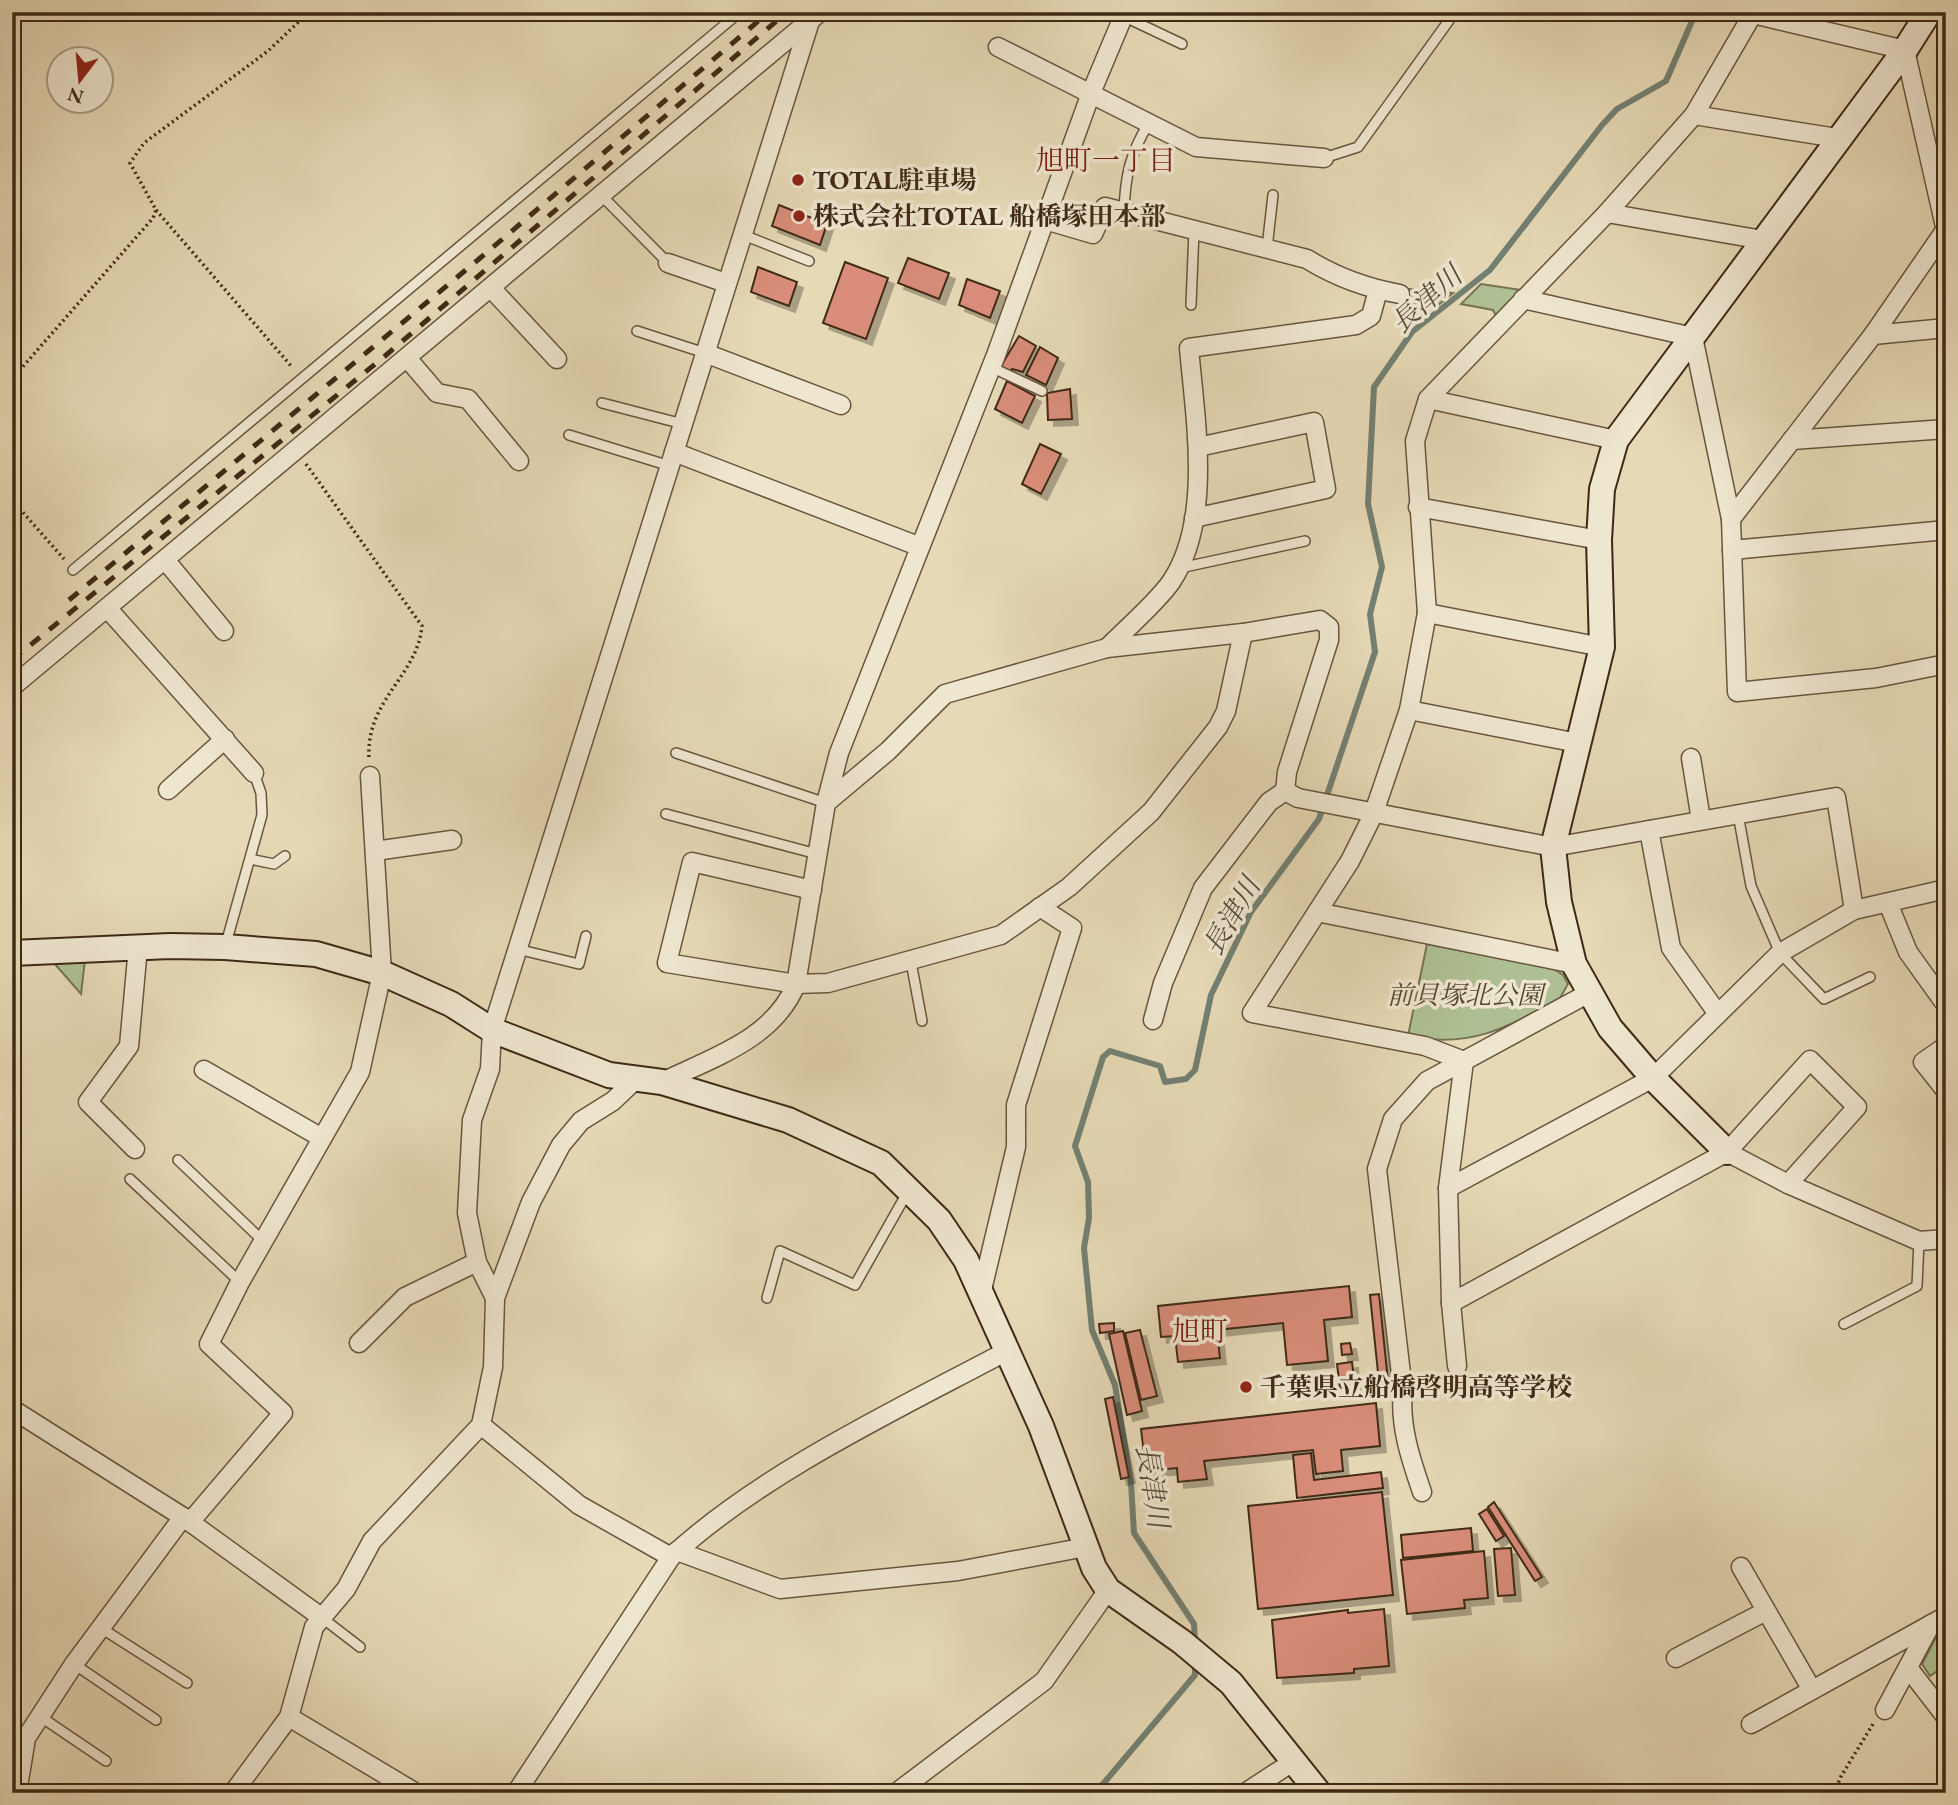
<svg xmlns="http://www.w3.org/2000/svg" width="1958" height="1805" viewBox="0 0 1958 1805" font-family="'EB Garamond','Noto Serif JP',serif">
<defs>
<filter id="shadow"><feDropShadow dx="6" dy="6" stdDeviation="0" flood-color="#0004"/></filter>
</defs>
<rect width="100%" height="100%" fill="#e6d9b6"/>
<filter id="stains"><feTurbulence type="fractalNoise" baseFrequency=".00286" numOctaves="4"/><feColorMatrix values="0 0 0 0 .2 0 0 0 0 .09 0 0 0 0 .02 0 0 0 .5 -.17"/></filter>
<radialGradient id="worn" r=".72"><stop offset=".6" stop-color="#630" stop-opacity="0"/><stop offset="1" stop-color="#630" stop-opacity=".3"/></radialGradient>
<g fill="#aec093" stroke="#767454" stroke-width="2">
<path d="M1481,284L1521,290L1497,318L1493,310L1461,304Z"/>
<path d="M1409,289L1453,293L1437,306L1406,302Z"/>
<path d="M1427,944L1552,968L1563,975L1568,984L1560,998C1507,1028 1470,1049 1408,1036Z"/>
<path d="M85,960L81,994L54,963Z"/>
<path d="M1946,1629V1665L1930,1676L1922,1664L1937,1635Z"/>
</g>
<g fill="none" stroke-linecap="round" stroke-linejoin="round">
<g stroke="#738072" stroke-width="6">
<path d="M1195,1642L1194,1624L1134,1533L1131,1483L1115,1385L1092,1330L1084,1248L1089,1218L1088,1182L1075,1146L1103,1057L1110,1051L1160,1066L1165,1082L1186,1079L1195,1070L1211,995L1251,912L1319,819L1375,652L1370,614L1382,567L1368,504L1374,387L1412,332L1490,270L1602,125L1617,109L1666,81L1696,12"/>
<path d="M1090,1793L1103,1784L1195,1675V1663"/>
</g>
</g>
<g fill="#d98d7a" stroke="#3f2916" stroke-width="2" filter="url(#shadow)">
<path d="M779,205L827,224L820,245L772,226Z"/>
<path d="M908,258L949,273L939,299L898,283Z"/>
<path d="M845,262L888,278L866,339L823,323Z"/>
<path d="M758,267L797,282L789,306L751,292Z"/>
<path d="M967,279L1000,291L990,318L959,305Z"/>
<path d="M1019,336L1036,346L1023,372L1012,369L1010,372L1001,366Z"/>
<path d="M1040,347L1058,358L1046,385L1026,375Z"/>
<path d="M1007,381L1035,396L1022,423L995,409Z"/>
<path d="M1070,389L1072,419L1048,420L1047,393Z"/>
<path d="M1040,444L1061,454L1041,494L1022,484Z"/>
<path d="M1349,1286L1352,1317L1324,1320L1328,1361L1287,1365L1283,1323L1217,1330L1220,1358L1178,1362L1175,1336L1161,1337L1158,1306Z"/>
<path d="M1379,1294L1389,1391L1380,1392L1370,1295Z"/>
<path d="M1114,1323V1331L1100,1333L1099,1324Z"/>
<path d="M1140,1330L1157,1396L1141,1400L1125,1333Z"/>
<path d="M1123,1331L1142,1411L1127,1415L1109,1334Z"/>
<path d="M1350,1343L1352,1354L1342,1355L1341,1344Z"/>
<path d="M1352,1362L1355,1387L1340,1388L1337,1364Z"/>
<path d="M1113,1397L1129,1477L1121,1479L1105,1399Z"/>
<path d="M1376,1403L1380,1446L1341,1450L1343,1471L1316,1474L1313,1450L1204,1461L1207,1479L1178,1482L1177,1468L1146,1471L1141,1429Z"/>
<path d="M1311,1453L1314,1480L1381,1472L1383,1488L1297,1498L1293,1455Z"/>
<path d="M1382,1492L1393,1595L1258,1609L1248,1506Z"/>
<path d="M1494,1502L1542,1577L1535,1581L1488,1507Z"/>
<path d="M1487,1509L1504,1536L1496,1541L1479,1514Z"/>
<path d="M1471,1528L1473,1551L1403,1558L1401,1535Z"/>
<path d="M1511,1548L1515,1595L1498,1596L1494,1549Z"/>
<path d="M1484,1551L1488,1598L1464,1600L1465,1608L1407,1614L1401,1560Z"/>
<path d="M1384,1609L1389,1666L1354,1669V1673L1277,1678L1272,1620L1348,1610V1613Z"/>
</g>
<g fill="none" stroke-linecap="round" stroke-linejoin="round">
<g stroke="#69553e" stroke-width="12">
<g id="lane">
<path d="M1123,16L1182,44"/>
<path d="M1324,158L1358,147L1455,12"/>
<path d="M602,196L668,263"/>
<path d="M1124,212C1125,177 1130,153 1149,123"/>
<path d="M741,234L809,261"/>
<path d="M1267,248L1273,195"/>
<path d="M1191,305L1194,230"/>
<path d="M637,331L705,353"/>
<path d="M991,367L1042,391"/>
<path d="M602,403L683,424"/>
<path d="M569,435L670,466"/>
<path d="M1180,568L1305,541"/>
<path d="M73,570L740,12"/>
<path d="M676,753L826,803"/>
<path d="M666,814L817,854"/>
<path d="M1738,814L1751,886L1780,953L1824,999L1870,977"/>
<path d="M250,859L274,864L285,856"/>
<path d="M225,947L262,815L261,793L254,773"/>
<path d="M517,949L579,964L586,936"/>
<path d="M911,962L922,1021"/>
<path d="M178,1160L263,1241"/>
<path d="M130,1179L240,1282"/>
<path d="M767,1298L780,1251L855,1285L907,1193"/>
<path d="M1844,1324L1917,1286L1919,1241"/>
<path d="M321,1617L360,1647"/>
<path d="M101,1628L187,1683"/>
<path d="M74,1664L156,1720"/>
<path d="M41,1717L106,1761"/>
<path d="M12,1730L26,1738"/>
</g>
</g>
<g stroke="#69553e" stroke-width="21">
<g id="street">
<path d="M1753,14L1905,50L1946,231"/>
<path d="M998,47L1196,147L1324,158"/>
<path d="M1694,115L1837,138"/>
<path d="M1607,213L1763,240"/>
<path d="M1045,220L1093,234L1105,207L1307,259C1336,277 1366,288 1400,294"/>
<path d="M1946,229L1873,335L1731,519L1737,692L1876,678L1946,664"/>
<path d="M668,263L726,283"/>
<path d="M491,288L557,359"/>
<path d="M1523,299L1693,337L1731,519"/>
<path d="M1873,335L1946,328"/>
<path d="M705,353L841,405"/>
<path d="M407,358L437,393L468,399L519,461"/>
<path d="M1428,399L1616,440"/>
<path d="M1792,440L1946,429"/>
<path d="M674,452L918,546"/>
<path d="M1418,507L1599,540"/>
<path d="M1194,518L1326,489L1314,422L1198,447"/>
<path d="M1732,550L1946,530"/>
<path d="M166,561L224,631"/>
<path d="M108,609L254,773"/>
<path d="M1427,613L1602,647"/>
<path d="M1107,648C1125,630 1158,601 1171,582C1213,520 1195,418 1189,348L1356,325L1371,316L1378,290"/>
<path d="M12,687L820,12"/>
<path d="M1409,710L1578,743"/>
<path d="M1691,758L1701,820"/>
<path d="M168,790L225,739"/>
<path d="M826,803L888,751L945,694L1107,648L1243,633L1320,620L1329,627V640L1287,772L1285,791L1298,798L1553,847L1836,797L1854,910"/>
<path d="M1649,830L1671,948L1718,1014"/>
<path d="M375,851L452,840"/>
<path d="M812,890L692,862L667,963L796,984L828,983L1001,935L1069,887L1151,812L1218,727L1226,711L1243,633"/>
<path d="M1888,903L1908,952L1946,1005"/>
<path d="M1317,912L1574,964"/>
<path d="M1153,1020L1163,983L1203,888L1269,802L1285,791"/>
<path d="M1946,1046L1923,1062L1946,1091"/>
<path d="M204,1070L322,1138"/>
<path d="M662,1082C712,1058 774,1039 796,984L826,803L839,753L996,355L1091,93L1125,12"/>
<path d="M135,1149L88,1102L129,1046L138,947"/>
<path d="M1727,1152L1788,1184L1919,1241L1946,1239"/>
<path d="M1448,1188L1653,1078L1780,953L1854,910L1946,889"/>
<path d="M981,1294L1016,1147V1105L1072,928L1040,907"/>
<path d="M495,1298L477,1262L467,1213L472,1120L490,1069L492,1030L810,21"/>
<path d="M1451,1303L1727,1152L1810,1060L1857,1107L1788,1184"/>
<path d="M359,1343L405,1297L477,1262"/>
<path d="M1457,1366L1451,1303L1448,1188L1464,1061L1425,1046L1252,1013L1350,861L1373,815L1409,710L1427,613L1415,441L1428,399L1607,213L1694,115L1754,12"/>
<path d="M12,1409L183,1517L321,1617"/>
<path d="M481,1425L579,1505L671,1557"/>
<path d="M1422,1492C1411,1460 1399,1425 1403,1391L1377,1169L1393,1119L1427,1081L1589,993"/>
<path d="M190,1522L283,1413L209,1344L240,1282L360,1072L382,973L370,776"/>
<path d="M677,1551L780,1589L958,1571L1086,1547"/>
<path d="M1741,1567L1812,1690"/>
<path d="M1676,1658L1766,1611"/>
<path d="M1909,1669L1946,1717"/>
<path d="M1885,1710L1931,1624"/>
<path d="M289,1717L416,1793"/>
<path d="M1751,1724L1946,1616"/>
<path d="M17,1793L26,1738L74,1664L183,1517"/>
<path d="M233,1793L289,1717L314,1627L346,1589L372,1541L481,1425L493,1367L495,1298L531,1202L561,1145L581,1121L613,1101L635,1080"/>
<path d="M516,1793L671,1557C760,1474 898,1409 1007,1351"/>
<path d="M896,1793L1044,1681L1108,1590"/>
<path d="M1245,1793L1294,1761"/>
</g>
</g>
<g stroke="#3f2916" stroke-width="28">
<g id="secondary">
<path d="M12,953L170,946L225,947L316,954L382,973L451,1004L492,1030L609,1075L662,1082L788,1120L881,1163L939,1220L966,1260L1041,1426L1094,1568L1108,1590L1182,1642L1231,1683L1319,1793"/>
<path d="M1727,1152L1653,1078L1610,1028L1574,964L1559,902L1553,847L1602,647L1599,540L1602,489L1616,440L1905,50L1929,12"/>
</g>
</g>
<g stroke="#3f2916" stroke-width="3.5" stroke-dasharray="2 3.5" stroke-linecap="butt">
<path d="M156,210L292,367"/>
<path d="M12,379L153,218L156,210L130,163L144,143L268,51L309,12"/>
<path d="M306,464L422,626C417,677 366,699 369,758"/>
<path d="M12,500L64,559"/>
<path d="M1835,1793L1840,1778L1873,1724"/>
</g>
<use href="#lane" stroke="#efe6d0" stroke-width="9"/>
<use href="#street" stroke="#efe6d0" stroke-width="18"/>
<use href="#secondary" stroke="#efe6d0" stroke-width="24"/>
<g stroke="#3f2916" stroke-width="5" stroke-dasharray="12 12" stroke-linecap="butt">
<path d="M69,600L479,259L769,12"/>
<path d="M12,660L385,356L787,12"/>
</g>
</g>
<g fill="#8f2418" stroke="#efe6d0" stroke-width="2.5">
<circle cx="798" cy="180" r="7"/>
<circle cx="799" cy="216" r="7"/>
<circle cx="1246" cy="1387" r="7"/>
</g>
<g text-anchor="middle" stroke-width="7" stroke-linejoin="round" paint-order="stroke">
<g font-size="26" font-weight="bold" fill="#3f2916" stroke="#efe6d0" text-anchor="start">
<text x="812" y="189">TOTAL駐車場</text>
<text x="813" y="225">株式会社TOTAL 船橋塚田本部</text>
<text x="1260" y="1396">千葉県立船橋啓明高等学校</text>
</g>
<g font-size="26" font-style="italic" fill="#55472f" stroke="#efe6d0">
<text x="1465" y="1004">前貝塚北公園</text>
</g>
<g font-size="28" fill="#7a1f14" stroke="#efe6d0">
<text x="1106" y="170">旭町一丁目</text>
<text x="1200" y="1341">旭町</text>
</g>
<g font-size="28" font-style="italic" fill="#554d3c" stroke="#efe6d0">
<text transform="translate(1426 299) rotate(-42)" y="10">長津川</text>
<text transform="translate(1231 916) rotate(-60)" y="10">長津川</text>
<text transform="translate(1153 1486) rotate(81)" y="10">長津川</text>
</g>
</g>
<rect width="1958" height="1805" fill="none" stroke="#e6d9b6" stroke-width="42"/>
<rect x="14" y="14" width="1930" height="1777" fill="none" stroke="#3f2916" stroke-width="3.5"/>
<rect x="21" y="21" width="1916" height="1763" fill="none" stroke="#3f2916" stroke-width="2"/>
<g transform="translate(80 80) rotate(196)"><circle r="33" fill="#efe6d0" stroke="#a99a86" stroke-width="2"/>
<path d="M0-5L12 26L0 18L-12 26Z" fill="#8f2418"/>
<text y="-10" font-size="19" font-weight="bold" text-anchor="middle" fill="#3f2916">N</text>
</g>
<rect width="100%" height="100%" filter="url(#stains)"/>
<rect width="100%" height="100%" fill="url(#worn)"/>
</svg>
